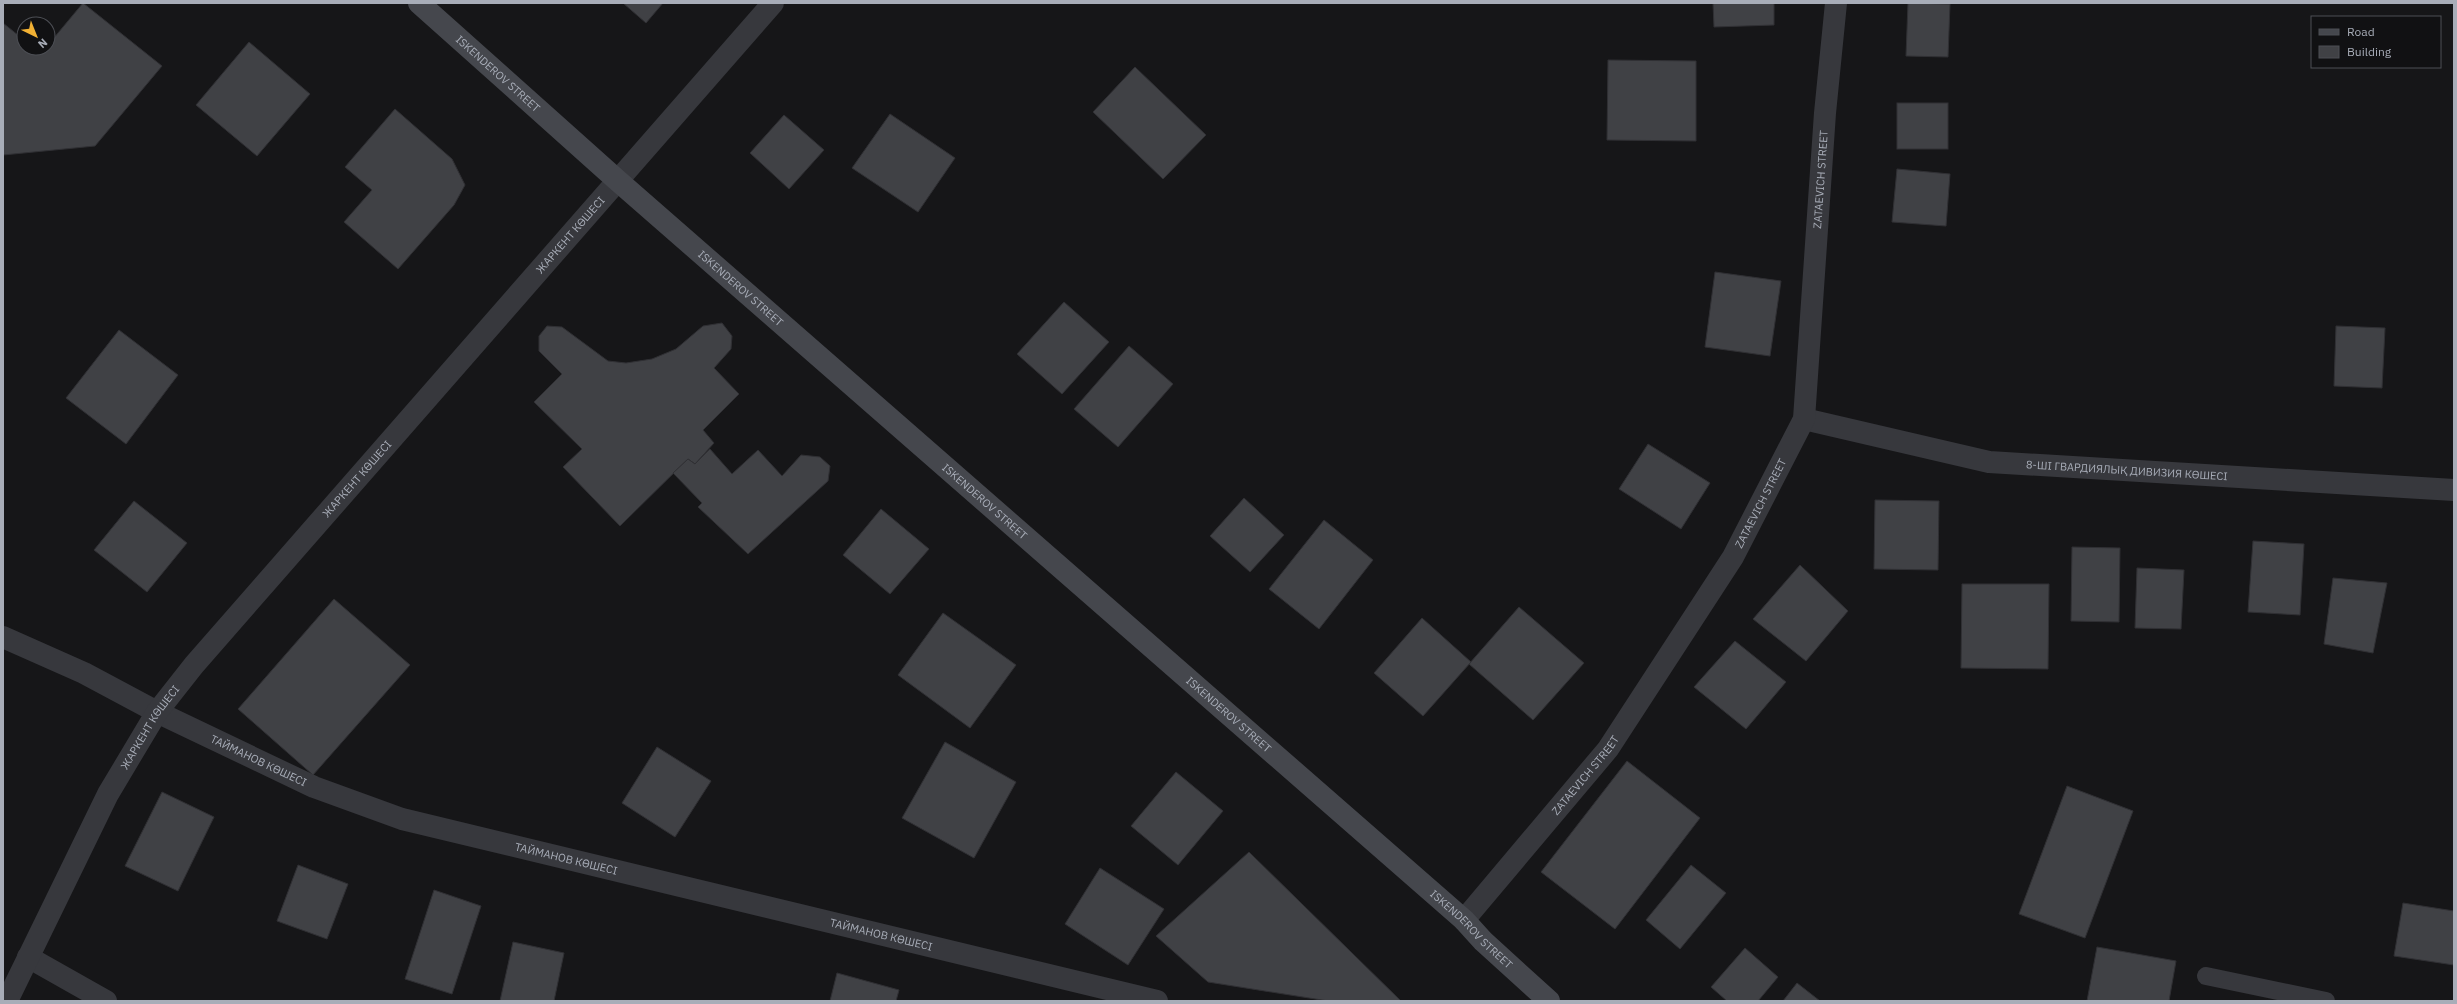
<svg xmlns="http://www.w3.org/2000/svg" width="2457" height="1004" viewBox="0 0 2457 1004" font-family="'IBM Plex Sans',sans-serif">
<rect width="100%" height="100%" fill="#161618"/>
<g fill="#404145" stroke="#303034">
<path d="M83,3L162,66L95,146L3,155V23L24,40V48H48V39H53Z"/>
<path d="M623,3H663L646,23Z"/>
<path d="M1713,3H1774V25L1714,27Z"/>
<path d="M1908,3L1950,4L1948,57L1906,56Z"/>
<path d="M249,42L310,94L257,156L196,105Z"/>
<path d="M1608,60L1696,61V141L1607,140Z"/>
<path d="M1135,67L1206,135L1163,179L1093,112Z"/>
<rect x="1897" y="103" width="51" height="46"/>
<path d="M395,109L452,159L465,185L454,205L398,269L344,222L372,190L345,167Z"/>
<path d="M890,114L955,158L918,212L852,168Z"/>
<path d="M784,115L824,150L789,189L750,153Z"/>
<path d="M1897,169L1950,174L1946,226L1892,222Z"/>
<path d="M1715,272L1781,281L1770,356L1705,347Z"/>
<path d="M1064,302L1109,342L1062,394L1017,354Z"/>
<path d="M722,323L732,336L731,349L714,368L739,394L703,430L714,443L695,464L688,459L620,526L563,467L582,449L534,402L562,374L539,351V336L547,326L562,327L608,361L626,363L652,359L676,349L703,326Z"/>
<path d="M2336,326L2385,328L2382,388L2334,386Z"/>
<path d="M119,330L178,375L126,444L66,398Z"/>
<path d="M1129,346L1173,384L1118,447L1074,409Z"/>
<path d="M1648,444L1710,483L1681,529L1619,489Z"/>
<path d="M710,449L732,474L758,450L782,476L801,455L820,457L830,466L828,481L748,554L698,507L702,503L673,473L688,459L695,464Z"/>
<path d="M1244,498L1284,535L1250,572L1210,536Z"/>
<path d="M1875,500L1939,501L1938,570L1874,569Z"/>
<path d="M134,501L187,543L147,592L94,550Z"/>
<path d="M881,509L929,549L890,594L843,555Z"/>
<path d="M1324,520L1373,560L1319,629L1269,589Z"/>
<path d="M2253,541L2304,544L2300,615L2248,612Z"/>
<path d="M2072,547L2120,548L2119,622L2071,621Z"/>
<path d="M1800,565L1848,611L1806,661L1753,619Z"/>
<path d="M2137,568L2184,570L2181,629L2135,628Z"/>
<path d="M2333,578L2387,583L2373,653L2324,644Z"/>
<path d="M1962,584H2049L2048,669L1961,668Z"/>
<path d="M334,599L410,665L313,775L238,709Z"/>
<path d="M1519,607L1584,663L1533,720L1469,664Z"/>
<path d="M943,613L1016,665L970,728L898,675Z"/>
<path d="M1422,618L1471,662L1423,716L1374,673Z"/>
<path d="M1735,641L1786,682L1746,729L1694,687Z"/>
<path d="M945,742L1016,782L974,858L902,818Z"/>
<path d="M657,747L711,781L675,837L622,803Z"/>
<path d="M1627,761L1700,818L1615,929L1541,872Z"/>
<path d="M1176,772L1223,811L1178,865L1131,826Z"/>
<path d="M2067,786L2133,811L2085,938L2019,914Z"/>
<path d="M162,792L214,817L178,891L125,866Z"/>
<path d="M1249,852L1401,1001H1328L1208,982L1156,936Z"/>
<path d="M298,865L348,884L327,939L277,921Z"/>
<path d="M1691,865L1726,893L1680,949L1646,920Z"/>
<path d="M1100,868L1164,909L1128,965L1065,924Z"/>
<path d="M434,890L481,906L452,994L405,979Z"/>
<path d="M2403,903L2454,911V965L2394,956Z"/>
<path d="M513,942L564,953L554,1001H500Z"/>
<path d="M2097,947L2176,961L2169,1001H2087Z"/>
<path d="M1745,948L1778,977L1758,1001H1727L1711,987Z"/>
<path d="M837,973L899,990L896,1001H830Z"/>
<path d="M1797,983L1820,1001H1783Z"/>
</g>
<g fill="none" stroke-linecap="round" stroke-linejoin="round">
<path stroke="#37383d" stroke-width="18" d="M2206,976L2326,1001"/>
<g stroke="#37383d" stroke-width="22">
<path id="s1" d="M1804,419L1989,462L2454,490"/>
<path id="s2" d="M3,637L84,673L157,712L314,787L402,819L1157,1001"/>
<path id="s3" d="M1464,920L1608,749L1733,557L1804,419L1825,113L1836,3"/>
<path d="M28,957L106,1001"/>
<path id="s4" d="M7,1001L108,794L157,712L194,665L773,3"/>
</g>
<path stroke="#45474d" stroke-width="22" id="s5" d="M419,3L617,180L1464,920L1483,941L1549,1001"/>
</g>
<g text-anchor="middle" stroke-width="3" stroke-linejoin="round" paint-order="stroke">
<g font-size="11" fill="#a8adb8" stroke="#111113">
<text dy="4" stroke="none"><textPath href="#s5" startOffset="106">ISKENDEROV STREET</textPath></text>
<text dy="4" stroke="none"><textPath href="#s3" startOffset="848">ZATAEVICH STREET</textPath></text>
<text dy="4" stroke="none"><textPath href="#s4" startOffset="957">ЖАРКЕНТ КӨШЕСІ</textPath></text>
<text dy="4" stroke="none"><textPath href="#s5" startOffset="430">ISKENDEROV STREET</textPath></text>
<text dy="4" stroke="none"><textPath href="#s1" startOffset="328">8-ШІ ГВАРДИЯЛЫҚ ДИВИЗИЯ КӨШЕСІ</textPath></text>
<text dy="4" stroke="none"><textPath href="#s4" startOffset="633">ЖАРКЕНТ КӨШЕСІ</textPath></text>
<text dy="4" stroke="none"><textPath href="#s5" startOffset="754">ISKENDEROV STREET</textPath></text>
<text dy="4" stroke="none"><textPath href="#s3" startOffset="513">ZATAEVICH STREET</textPath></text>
<text dy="4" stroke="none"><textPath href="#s5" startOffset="1078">ISKENDEROV STREET</textPath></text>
<text dy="4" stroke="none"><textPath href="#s4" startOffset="309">ЖАРКЕНТ КӨШЕСІ</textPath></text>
<text dy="4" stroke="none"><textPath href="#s2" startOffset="284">ТАЙМАНОВ КӨШЕСІ</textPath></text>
<text dy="4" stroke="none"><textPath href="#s3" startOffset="189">ZATAEVICH STREET</textPath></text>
<text dy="4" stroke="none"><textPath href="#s2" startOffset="608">ТАЙМАНОВ КӨШЕСІ</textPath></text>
<text dy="4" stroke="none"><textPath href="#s5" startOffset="1402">ISKENDEROV STREET</textPath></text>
<text dy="4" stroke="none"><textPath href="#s2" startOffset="932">ТАЙМАНОВ КӨШЕСІ</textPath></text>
</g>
</g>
<rect width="2457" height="1004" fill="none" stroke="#a8adb8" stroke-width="8"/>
<rect x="2311" y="16" width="130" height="52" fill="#111113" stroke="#4d4f55"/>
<rect x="2319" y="29" width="20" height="6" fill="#45474d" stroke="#4d4f55"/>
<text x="2347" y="36" font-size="12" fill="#a8adb8">Road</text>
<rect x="2319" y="46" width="20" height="12" fill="#404145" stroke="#4d4f55"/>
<text x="2347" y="56" font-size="12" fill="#a8adb8">Building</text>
<g transform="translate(36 36) rotate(137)"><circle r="19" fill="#111113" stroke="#4d4f55"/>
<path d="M0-3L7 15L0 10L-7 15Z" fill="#f2b134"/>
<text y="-6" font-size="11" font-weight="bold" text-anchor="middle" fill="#a8adb8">N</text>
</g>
</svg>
